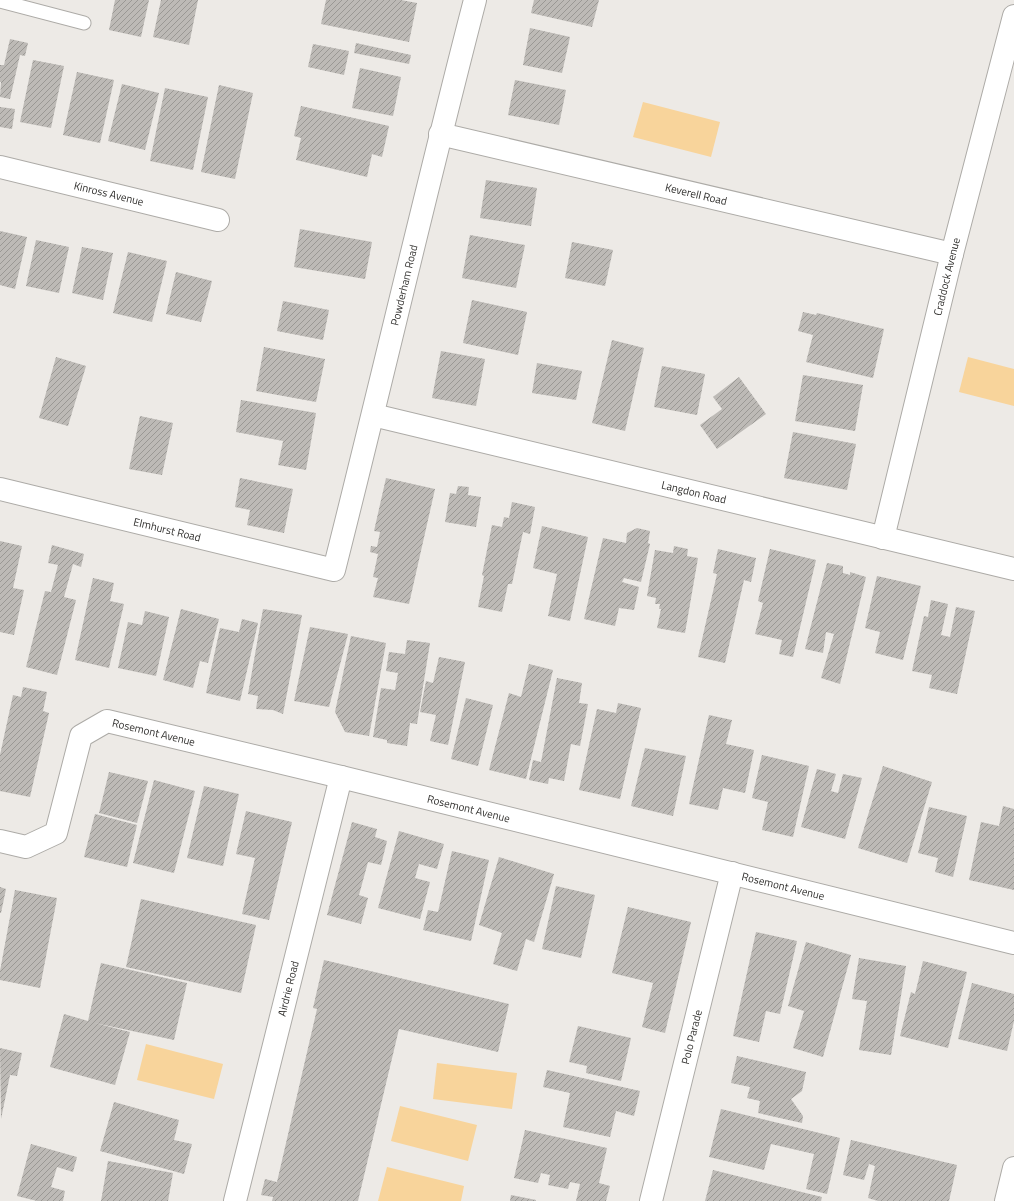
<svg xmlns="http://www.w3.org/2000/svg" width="1014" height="1201" viewBox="0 0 1014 1201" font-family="'Titillium Web',sans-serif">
<defs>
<pattern id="building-hatch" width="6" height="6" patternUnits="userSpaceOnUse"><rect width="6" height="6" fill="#bdbab6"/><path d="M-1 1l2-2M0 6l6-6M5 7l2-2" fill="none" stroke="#9a9894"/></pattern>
</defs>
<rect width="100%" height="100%" fill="#edeae6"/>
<g fill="#f8d49b">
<path d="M643,102L720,122L711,157L633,137Z"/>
<path d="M968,357L1014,369V406L959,392Z"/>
<path d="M146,1044L223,1064L214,1099L137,1080Z"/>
<path d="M437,1063L517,1073L512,1109L433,1099Z"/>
<path d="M400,1106L477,1125L468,1161L391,1141Z"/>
<path d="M387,1167L464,1186L461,1201H378Z"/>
</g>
<g fill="url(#building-hatch)">
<path d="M115,0H149L141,37L109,30Z"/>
<path d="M161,0H198L189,45L153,37Z"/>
<path d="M326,0H401L417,3L409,42L321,24Z"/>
<path d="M534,0H599L592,27L531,13Z"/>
<path d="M530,28L570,37L562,73L523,65Z"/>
<path d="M10,39L28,43L25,56L20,55L10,99L0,97L1,82H0V65H4Z"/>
<path d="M356,43L411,55L409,64L354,53Z"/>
<path d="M313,44L349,51L344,75L308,67Z"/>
<path d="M33,60L64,66L51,128L20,122Z"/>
<path d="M360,68L401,77L393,116L352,108Z"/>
<path d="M77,72L114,80L100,143L63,135Z"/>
<path d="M515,80L566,90L559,125L508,115Z"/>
<path d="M122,84L159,93L145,150L108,141Z"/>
<path d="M219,85L253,93L235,179L201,172Z"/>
<path d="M165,88L208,97L193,170L150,161Z"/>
<path d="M301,106L389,126L382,157L372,154L367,177L296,160L301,138L294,136Z"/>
<path d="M0,107L15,109L12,129L0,127Z"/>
<path d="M486,180L537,188L531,226L480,218Z"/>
<path d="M300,229L372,242L365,279L294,267Z"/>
<path d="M0,231L27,237L15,289L0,285Z"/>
<path d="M470,235L525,245L516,288L462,278Z"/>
<path d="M36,240L69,247L59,293L26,286Z"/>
<path d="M572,242L613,250L605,286L565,278Z"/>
<path d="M82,247L113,253L103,300L72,293Z"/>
<path d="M128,252L167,261L152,322L113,313Z"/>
<path d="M176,272L212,281L201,322L166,314Z"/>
<path d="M472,300L527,312L518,355L463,343Z"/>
<path d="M283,301L329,310L323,340L277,331Z"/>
<path d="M803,312L816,315L817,313L884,329L873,378L806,362L813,335L798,331Z"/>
<path d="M612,340L644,348L625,431L592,423Z"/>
<path d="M264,347L325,359L316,402L256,391Z"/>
<path d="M441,351L485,359L476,406L432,398Z"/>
<path d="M56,357L86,366L68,426L39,418Z"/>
<path d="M537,363L582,371L576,400L532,393Z"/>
<path d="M662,366L705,374L697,415L654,407Z"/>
<path d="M803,375L863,385L855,431L795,421Z"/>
<path d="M739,377L766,414L717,449L700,425L722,409L713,397Z"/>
<path d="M241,400L316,413L306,470L278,465L283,441L236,432Z"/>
<path d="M140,416L173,423L162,475L129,469Z"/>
<path d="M793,432L856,444L847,490L784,478Z"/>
<path d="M240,478L293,489L284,533L247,525L250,510L235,507Z"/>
<path d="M386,478L435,489L409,604L373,597L378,578L373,577L378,554L370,552L371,546L377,547L380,532L374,531Z"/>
<path d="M458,486L469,487L468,495L481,497L476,527L445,522L450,493L456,494Z"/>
<path d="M512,502L535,507L530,534L523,532L512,584H508L502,612L478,607L484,576L482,575L492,525L502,527L504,517L509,518Z"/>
<path d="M542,526L588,537L570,621L548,616L557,574L533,568Z"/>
<path d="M637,528L650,531L648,543L650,544L641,582L624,578L622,582L639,587L634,610L619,608L615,626L584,619L603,538L626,543L627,533Z"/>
<path d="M0,541L22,546L13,588L24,590L14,635L0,632Z"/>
<path d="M52,545L84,554L81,567L73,564L64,597L76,600L57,675L26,667L45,591L51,592L58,565L48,563Z"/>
<path d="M674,546L688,549L687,556L698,558L685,633L657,628L661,609H659L660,604H655L656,598L647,596L655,550L673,553Z"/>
<path d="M718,549L756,558L751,582L744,580L725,663L698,657L717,574L713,573Z"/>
<path d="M770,549L816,560L793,657L779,654L782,640L755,634L763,603L758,601Z"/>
<path d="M827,563L843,566V573L850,575V572L866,577L840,684L821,678L834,634L826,632L823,653L805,649Z"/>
<path d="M877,576L921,586L903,660L875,653L880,632L865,628Z"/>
<path d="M93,578L114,583L110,601L124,604L109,668L75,660Z"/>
<path d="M931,600L948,604L941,635L950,637L956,607L975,611L957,694L929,688L932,675L912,671L924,616L928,617Z"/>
<path d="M181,609L219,619L208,663L200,661L193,688L163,680Z"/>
<path d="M263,609L302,615L283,714L273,710L256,709L258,696L248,694Z"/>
<path d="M145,611L169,617L156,676L118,668L128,622L142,625Z"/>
<path d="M242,619L258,623L240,701L206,693L220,628L239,632Z"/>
<path d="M310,627L348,634L329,707L294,701Z"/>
<path d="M351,636L386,643L369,736L345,732L335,712Z"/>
<path d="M407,640L430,643L417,724L410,723L407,746L387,743V740L373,737L381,688L395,690L398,673L386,671L389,652L405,654Z"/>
<path d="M439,657L465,662L448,745L430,741L436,715L420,712L426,681L433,683Z"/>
<path d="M529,664L553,670L526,779L489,770L509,693L521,697Z"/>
<path d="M557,678L582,683L579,703L588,704L580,746L571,744L564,781L549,778L548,784L529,780L533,760L541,762Z"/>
<path d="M23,687L47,692L43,711L49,713L30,797L0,791V755L13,695L21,697Z"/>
<path d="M466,698L493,705L478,766L451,759Z"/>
<path d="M618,703L641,708L620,799L579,790L597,709L616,713Z"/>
<path d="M709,715L732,720L726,744L754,750L745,793L723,788L718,810L689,804Z"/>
<path d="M645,748L686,756L673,816L631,806Z"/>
<path d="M762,755L809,766L793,837L762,830L768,802L752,798Z"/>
<path d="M883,766L932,782L907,863L858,848Z"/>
<path d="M817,769L836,774L831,791L838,793L843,774L862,778L845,839L801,827Z"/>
<path d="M109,772L148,781L137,823L99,813Z"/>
<path d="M154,780L195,791L174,873L133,863Z"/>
<path d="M204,786L239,794L223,866L187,858Z"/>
<path d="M1003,806L1014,809V890L969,880L981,822L999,826Z"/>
<path d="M929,807L967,816L953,877L935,872L938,858L918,853Z"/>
<path d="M246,811L292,822L269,920L242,914L255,858L236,854Z"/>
<path d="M95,814L137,825L127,867L84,857Z"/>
<path d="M352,822L377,829L375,837L387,841L381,865L368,862L359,895L368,898L361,924L327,915Z"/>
<path d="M399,831L444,844L437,869L419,864L415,878L430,882L420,919L378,908Z"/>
<path d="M452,851L489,860L471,941L423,930L428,910L438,912Z"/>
<path d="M499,857L554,874L534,942L526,939L517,971L493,964L502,933L479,925Z"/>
<path d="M556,886L595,895L581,958L542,949Z"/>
<path d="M0,887L6,889L1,913H0Z"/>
<path d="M15,890L57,898L40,988L0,980V971Z"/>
<path d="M141,899L256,925L241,993L126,967Z"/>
<path d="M628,907L691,922L665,1033L642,1027L653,983L612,973Z"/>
<path d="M756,932L797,941L780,1014L766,1011L759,1042L733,1036Z"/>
<path d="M806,942L851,955L823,1057L793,1048L804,1011L788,1006Z"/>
<path d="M859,958L906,966L891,1055L859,1050L867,1001L852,999Z"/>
<path d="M324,960L509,1004L498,1052L399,1029L358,1201H272L273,1197L261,1195L265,1179L277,1182L317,1009L313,1008Z"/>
<path d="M923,961L967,972L948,1048L900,1036L911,992L915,994Z"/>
<path d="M101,963L187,983L174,1040L95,1023L130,1032L115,1085L50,1067L64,1014L88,1021Z"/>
<path d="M972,983L1014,994V1021L1007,1051L958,1039Z"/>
<path d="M578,1026L631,1038L621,1081L586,1073L587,1066L569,1062Z"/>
<path d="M0,1048L22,1053L17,1076L10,1075L1,1119Z"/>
<path d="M737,1056L806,1072L802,1091L791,1099L803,1116L802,1123L758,1113L760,1101L747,1098L750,1087L731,1083Z"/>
<path d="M547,1070L640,1091L634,1116L616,1111L610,1137L563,1127L570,1093L543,1087Z"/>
<path d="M114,1102L179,1120L174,1140L192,1144L184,1174L100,1151Z"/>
<path d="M721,1109L840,1138L827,1194L806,1189L814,1154L771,1144L764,1170L709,1157Z"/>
<path d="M525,1130L607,1148L599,1183L610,1186L606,1201H576L580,1184L570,1182L568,1189L548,1185L550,1175L541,1173L538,1183L514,1178Z"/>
<path d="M851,1140L957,1165L949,1201H878L868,1198L875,1166L869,1164L864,1180L843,1175Z"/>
<path d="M31,1144L77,1157L73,1172L57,1167L51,1187L65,1191L63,1201H37L17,1196Z"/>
<path d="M108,1161L173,1173L168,1201H101Z"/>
<path d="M713,1170L822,1197L821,1201H705Z"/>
<path d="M511,1195L536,1200V1201H510Z"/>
</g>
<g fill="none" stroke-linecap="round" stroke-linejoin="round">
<g stroke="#adaba7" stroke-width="15">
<path id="service" d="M0,1L84,23"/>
</g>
<g stroke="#adaba7" stroke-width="24">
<g id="minor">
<path id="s1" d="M440,134L952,254"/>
<path id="s2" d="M0,167L218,220"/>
<path id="s3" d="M373,415L1014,569"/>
<path id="s4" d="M0,489L334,570C382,380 426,189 475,0"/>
<path id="s5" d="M883,538L952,254L1014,16"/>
<path id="s6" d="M0,841L26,847L56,833L81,736L107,721L341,777L1014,943"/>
<path id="s7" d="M235,1201L341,777"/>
<path id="s8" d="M651,1201L732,873"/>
<path d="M1006,1201L1014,1168"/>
</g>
</g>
<use href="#service" stroke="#fff" stroke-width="13"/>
<use href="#minor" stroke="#fff" stroke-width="22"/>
</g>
<g text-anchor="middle" stroke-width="3.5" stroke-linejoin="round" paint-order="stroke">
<g font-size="11" fill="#302f2d" stroke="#fff">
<text dy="4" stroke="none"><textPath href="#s2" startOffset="112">Kinross Avenue</textPath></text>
<text dy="4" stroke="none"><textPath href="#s1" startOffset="263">Keverell Road</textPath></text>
<text dy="4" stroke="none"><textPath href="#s5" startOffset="269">Craddock Avenue</textPath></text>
<text dy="4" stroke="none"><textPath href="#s4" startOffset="637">Powderham Road</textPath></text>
<text dy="4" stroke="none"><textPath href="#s3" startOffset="330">Langdon Road</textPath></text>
<text dy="4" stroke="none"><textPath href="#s4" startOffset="172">Elmhurst Road</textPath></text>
<text dy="4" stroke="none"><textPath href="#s6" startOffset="238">Rosemont Avenue</textPath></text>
<text dy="4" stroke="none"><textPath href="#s6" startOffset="562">Rosemont Avenue</textPath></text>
<text dy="4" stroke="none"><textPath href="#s6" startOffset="886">Rosemont Avenue</textPath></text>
<text dy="4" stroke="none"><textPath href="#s7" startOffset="219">Airdrie Road</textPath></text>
<text dy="4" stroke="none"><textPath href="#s8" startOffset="169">Polo Parade</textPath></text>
</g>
</g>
</svg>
